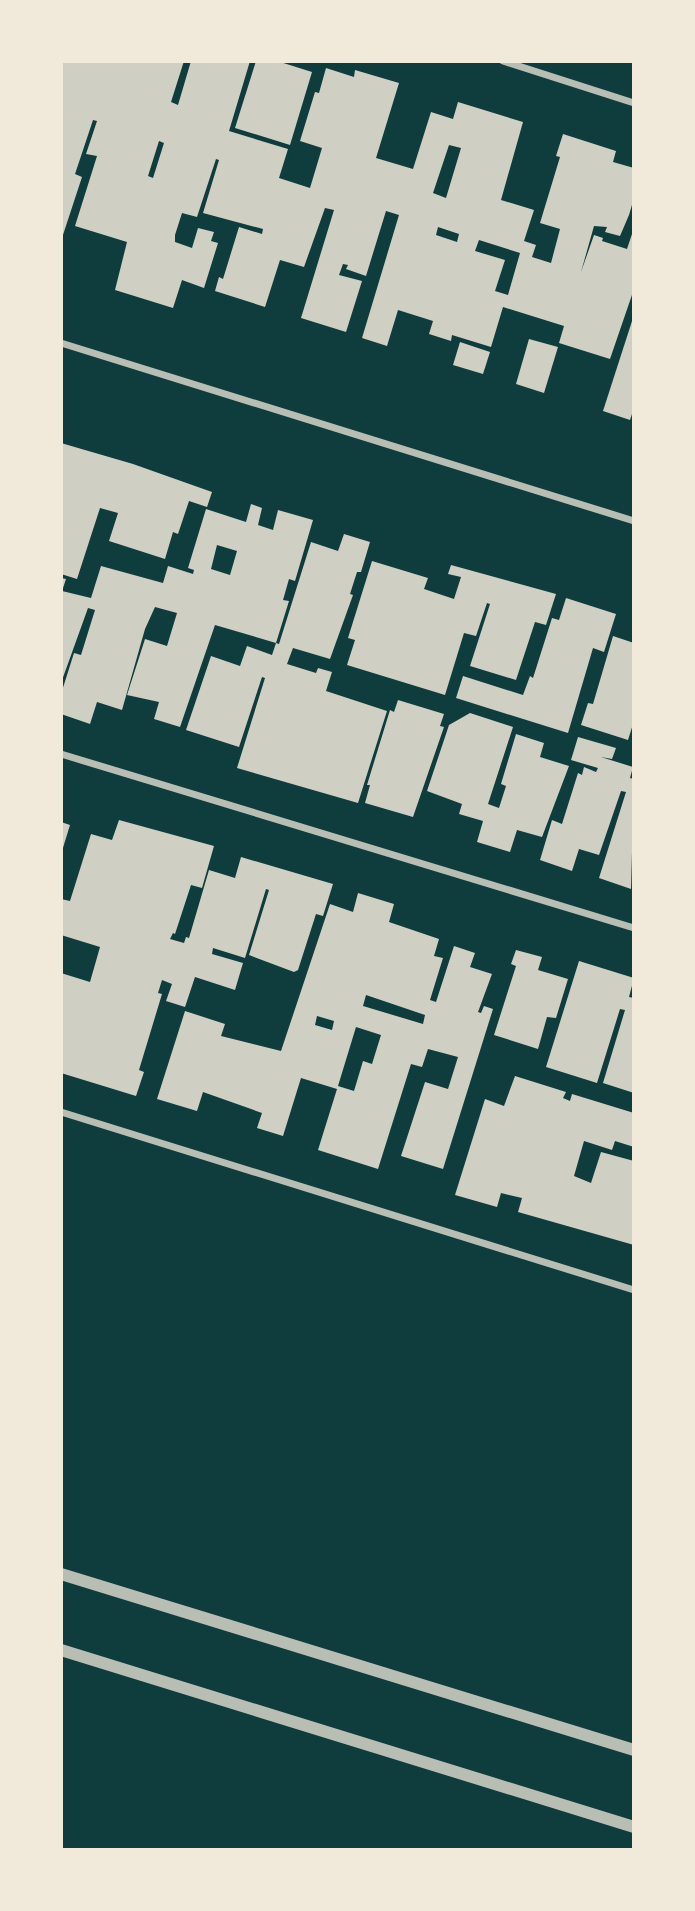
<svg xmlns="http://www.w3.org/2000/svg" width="695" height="1911" viewBox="0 0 695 1911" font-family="'Sofia Sans Condensed',sans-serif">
<rect width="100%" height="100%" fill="#0f3d3e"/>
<g fill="#cfcfc3" fill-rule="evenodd">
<path d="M61,61H184L171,102L178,105L191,61H250L229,131L288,149L279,178L310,188L322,148L300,141L315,92L319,93L326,68L354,77L355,70L399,83L376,158L413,169L431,112L453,119L458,102L523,122L501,200L534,210L524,241L536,245L532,257L551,263L560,229L540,223L560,157L556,156L563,134L616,151L613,162L634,168V198L629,215L620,236L605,232L607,227L594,226L581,272L594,235L603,238L602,241L627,249L634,228V289L610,359L559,343L564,326L503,307L491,347L452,335L451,341L429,334L433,321L398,310L387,346L362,338L399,215L386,211L366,276L346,269L348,265L343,264L339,275L362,281L346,332L301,318L334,210L325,208L304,267L280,260L265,307L215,291L219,277L223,279L239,227L262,234L263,229L203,213L219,160L216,159L197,217L182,213L175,235V242L192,248L198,228L214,232L211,241L218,243L204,288L182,280L173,308L115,290L127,242L75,226L97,156L86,154L97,121L93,120L75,174L82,177L61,241ZM159,141L164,143L153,178L148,176ZM449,145L461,148L446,198L433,193ZM438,227L459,234L457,242L436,235ZM479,240L520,253L508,295L495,291L505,260L475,251Z"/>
<path d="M256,61H277L312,72L290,145L235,128Z"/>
<path d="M633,318L634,408L630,420L603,411Z"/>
<path d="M529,339L558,347L544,393L516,384Z"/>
<path d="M460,342L490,352L483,374L453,365Z"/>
<path d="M61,443L133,464L212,492L207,507L189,501L178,534L173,532L165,559L109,541L118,513L100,508L77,579L61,574Z"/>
<path d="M251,504L262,508L258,525L273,530L278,510L313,520L295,581L289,579L283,600L289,601L276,643L215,625L180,727L154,719L159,702L127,695L145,639L167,646L177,613L155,607L145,629L122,710L97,702L90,724L61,714V694L74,653L81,655L95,610L88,608L61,683V578L66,579L62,591L91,598L101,566L163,583L168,566L193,574L194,570L188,568L206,509L246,522ZM217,545L237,551L230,575L211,569Z"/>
<path d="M344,534L370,542L361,572H357L350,594L353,595L330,659L293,648L287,664L316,673L318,668L332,672L326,691L387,711L358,803L237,768L265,678L262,677L239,747L186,730L211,656L240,666L247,646L272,655L276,643L279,644L311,542L338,551Z"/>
<path d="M372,561L428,578L424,589L454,599L461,577L448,574L451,565L556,594L546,625L535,622L516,680L470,666L490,604L487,603L476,636L464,633L445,695L347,665L355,640L348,638Z"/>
<path d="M566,598L616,614L604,652L593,648L568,733L456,698L463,676L523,695L530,676L533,678L552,618L559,620Z"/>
<path d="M613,636L634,643V721L628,740L581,725L588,703L593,704Z"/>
<path d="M398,700L444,714L440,726L444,727L413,817L365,803L370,785H367L390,710L394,712Z"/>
<path d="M470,713L513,727L488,804L499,808L506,786L501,784L516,734L544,743L540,757L569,766L542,837L517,830L510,852L477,842L483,821L459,814L462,804L427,791L449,725Z"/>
<path d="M578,737L616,748L612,759L601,757L633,767L630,778L634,779L631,889L599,878L626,792L621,791L599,855L579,849L572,871L540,860L552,820L562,824L578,773L582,775L584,767L596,772L598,768L571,760Z"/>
<path d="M119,820L214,846L202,888L191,885L175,934L173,933L170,939L184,943L186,937L189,938L209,870L235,878L241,857L333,884L323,916L316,914L298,970L294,972L249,955L269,890L266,889L245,958L213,948L212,954L243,963L235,990L195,977L185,1007L166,1001L172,984L162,980L158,993L162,994L139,1070L144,1072L136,1096L61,1073V973L90,982L100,947L61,935V899L70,901L91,834L112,840Z"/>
<path d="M61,822L70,825L62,851H61Z"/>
<path d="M358,893L394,904L389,922L439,939L434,956L443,958L430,1000L436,1002L454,946L475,953L470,967L492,974L478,1012L481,1013L484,1006L493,1009L443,1169L401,1156L425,1082L448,1089L458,1057L428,1049L422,1067L411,1064L378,1169L318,1150L337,1089L301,1078L283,1136L257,1128L262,1113L203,1092L197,1111L157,1099L185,1011L225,1024L221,1036L281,1051L330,904L353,912ZM366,995L425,1015L423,1024L363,1006ZM317,1016L334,1021L332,1030L315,1025ZM356,1027L381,1035L372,1064L363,1061L354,1091L338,1086Z"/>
<path d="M516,950L542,957L538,970L568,979L556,1018L547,1017L538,1049L494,1035L516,966L511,964Z"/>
<path d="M579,961L634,978L629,997L634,998V1093L603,1083L625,1010L620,1009L597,1083L546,1067Z"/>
<path d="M515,1076L566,1092L563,1098L570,1101L572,1094L634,1113V1147L615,1141L612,1150L584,1141L574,1176L591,1183L601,1152L634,1161V1245L518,1212L522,1198L501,1193L497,1207L455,1195L485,1099L504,1106Z"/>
</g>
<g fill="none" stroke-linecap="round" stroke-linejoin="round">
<g stroke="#b8beb3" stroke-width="7">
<path d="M503,61L634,103"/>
<path d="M61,343L634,521"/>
<path d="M61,754L634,928"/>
<path d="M61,1112L634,1290"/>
</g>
<g stroke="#b8beb3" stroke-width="12">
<path d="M61,1574L634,1750"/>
<path d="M61,1650L634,1827"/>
</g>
</g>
<rect width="695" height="1911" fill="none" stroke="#f1e9da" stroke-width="126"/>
</svg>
